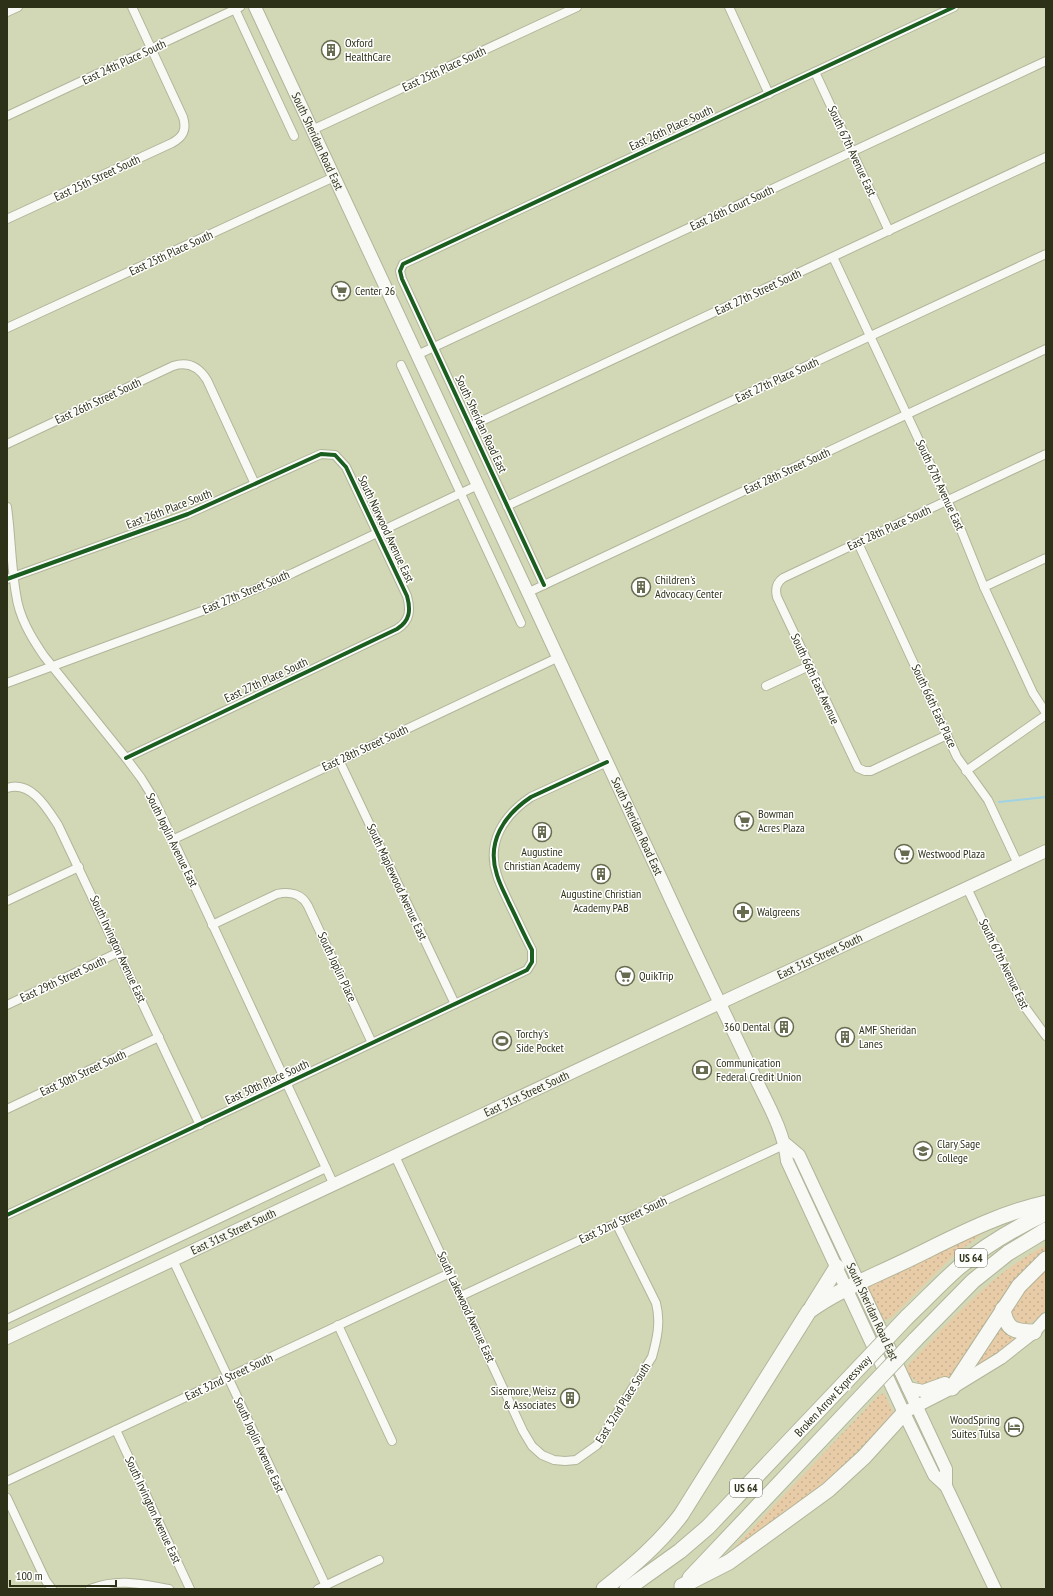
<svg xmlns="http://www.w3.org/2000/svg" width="1053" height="1596" viewBox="0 0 1053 1596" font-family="'PT Sans Narrow',sans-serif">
<defs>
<pattern id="grass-dots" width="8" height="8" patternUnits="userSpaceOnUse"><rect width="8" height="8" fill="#e7cca7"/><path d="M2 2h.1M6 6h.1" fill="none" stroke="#c6b08f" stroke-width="1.8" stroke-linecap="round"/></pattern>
</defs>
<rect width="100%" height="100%" fill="#d2d8b5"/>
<g fill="url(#grass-dots)">
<path d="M996,1224L955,1254L892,1317L884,1321L883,1319L868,1287Z"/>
<path d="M1046,1245V1254L955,1375L927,1385L920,1384L910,1376L906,1367C949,1322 990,1274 1046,1245Z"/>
<path d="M1046,1267V1310C1033,1324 1021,1333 1010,1310L1018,1296Z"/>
<path d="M1000,1324L1015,1337V1342L977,1365L974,1362Z"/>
<path d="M884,1393L896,1418L832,1480L726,1556L878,1396Z"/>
</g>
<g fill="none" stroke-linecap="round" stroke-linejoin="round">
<path stroke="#9fd2e5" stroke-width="2" d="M999,802L1046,797"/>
<g stroke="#b1b59a" stroke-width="10">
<g id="street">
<path d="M234,7L294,136"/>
<path d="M729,7L769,94"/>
<path d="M7,12L18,7"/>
<path d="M815,72L889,231"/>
<path d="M7,116L240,7"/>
<path d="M312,130L577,7"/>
<path d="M7,219L172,143C183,137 187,130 183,117L132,7"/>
<path d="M833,257L961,530L984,587L1033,693L1046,713"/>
<path d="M7,328L334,177"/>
<path d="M417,355L1046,61"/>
<path d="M401,365L521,623"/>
<path d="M471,426L1046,157"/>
<path d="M7,444L173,366C188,361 199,367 207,380L255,484"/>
<path d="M507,506L1046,254"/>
<path d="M7,507C11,536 11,565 16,594C19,617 31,637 44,656L126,758L141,778L154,799L334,1185"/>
<path d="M858,543L957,757L988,800L1018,864"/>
<path d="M7,579L188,514L321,454L335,455L346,467L407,596C411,610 410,621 397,629L126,758"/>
<path d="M544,585L402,279L400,271L403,264L954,7"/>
<path d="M984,587L1046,558"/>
<path d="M529,592L1046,349"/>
<path d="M7,683L221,604L293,573L478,485"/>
<path d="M766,686L809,666"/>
<path d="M947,735L871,771H865L858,768L777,597C775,589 776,583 783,578L1046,454"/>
<path d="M339,760L455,1004"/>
<path d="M966,771L1046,715"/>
<path d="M7,788C31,780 47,808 58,825L200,1125"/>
<path d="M172,840L559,657"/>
<path d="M967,888L1022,1003L1046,1036"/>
<path d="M7,901L79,867"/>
<path d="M212,925L277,894C290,891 302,894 308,906L372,1043"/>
<path d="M7,1005L119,952"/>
<path d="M7,1109L159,1037"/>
<path d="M395,1156L523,1431L532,1446L542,1455L554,1460L565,1461L576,1460L597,1445L652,1357C657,1339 661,1322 656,1303L616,1223"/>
<path d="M7,1215L527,970L532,962V950C524,935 517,919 509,903C505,894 500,885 497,875C486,842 504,815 531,797L607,762"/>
<path d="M173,1260L326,1586"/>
<path d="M461,1296L786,1144"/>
<path d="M7,1319L326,1168"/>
<path d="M338,1325L392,1441"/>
<path d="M116,1430L190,1589"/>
<path d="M7,1481L450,1273"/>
<path d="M7,1498L46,1581L52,1589"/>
<path d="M90,1589C119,1578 141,1584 169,1589"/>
<path d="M318,1589L379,1560"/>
</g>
</g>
<g stroke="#b1b59a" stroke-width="14">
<g id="secondary">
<path id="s1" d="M255,7C389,297 526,586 660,876C690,942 722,1007 753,1073C766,1101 784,1130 787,1161L904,1413L934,1475L946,1486"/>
<path id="s2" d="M786,1144L799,1155L946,1469V1486L995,1589"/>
<path id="s3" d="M7,1338L737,995L1046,851"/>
<path d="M908,1388L923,1391L945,1383"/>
<path d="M909,1410L952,1388L1001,1358L1034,1332L1046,1319"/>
</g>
</g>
<g stroke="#b1b59a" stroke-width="17">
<g id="highway">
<path d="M812,1307L837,1267"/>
<path d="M1003,1309C1006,1330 1015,1332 1034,1332"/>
<path d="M907,1317C924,1301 940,1284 958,1268C984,1246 1015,1228 1046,1213"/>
<path d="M915,1340L973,1281L1008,1253L1046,1230"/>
<path d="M952,1388L1019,1286L1046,1259"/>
<path d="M690,1578L862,1396"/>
<path d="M682,1586L729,1562L828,1490L864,1457L904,1413"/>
<path d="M604,1589C633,1566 659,1544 681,1515L809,1311C838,1290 872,1277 903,1262C949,1240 996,1214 1046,1203"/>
<path d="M627,1589L680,1551L708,1527L853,1374"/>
</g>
</g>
<use href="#street" stroke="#f8f9f4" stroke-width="8"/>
<use href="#secondary" stroke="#f8f9f4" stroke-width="12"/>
<use href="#highway" stroke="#f8f9f4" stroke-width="15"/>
<g stroke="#b1b59a" stroke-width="17" stroke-linecap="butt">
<g id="highway-bridge">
<path d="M853,1374L907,1317"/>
<path d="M862,1396L915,1340"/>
</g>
</g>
<use href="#highway-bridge" stroke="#f8f9f4" stroke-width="15"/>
<g stroke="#fff" stroke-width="6">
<g id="cycleway">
<path d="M7,579L188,514L321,454L335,455L346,467L407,596C411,610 410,621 397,629L126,758"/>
<path d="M544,585L402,279L400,271L403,264L954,7"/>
<path d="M7,1215L527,970L532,962V950C524,935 517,919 509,903C505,894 500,885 497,875C486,842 504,815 531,797L607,762"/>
</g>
</g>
<use href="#cycleway" stroke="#1b5e20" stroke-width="4"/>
</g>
<defs>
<g id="building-ring" transform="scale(1)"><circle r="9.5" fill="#fff" stroke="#676b4f" stroke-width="1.5"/><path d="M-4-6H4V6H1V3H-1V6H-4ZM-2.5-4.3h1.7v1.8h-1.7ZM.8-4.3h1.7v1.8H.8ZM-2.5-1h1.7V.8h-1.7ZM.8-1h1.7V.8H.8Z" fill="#676b4f"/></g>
<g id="supermarket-ring" transform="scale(1)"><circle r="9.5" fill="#fff" stroke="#676b4f" stroke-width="1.5"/><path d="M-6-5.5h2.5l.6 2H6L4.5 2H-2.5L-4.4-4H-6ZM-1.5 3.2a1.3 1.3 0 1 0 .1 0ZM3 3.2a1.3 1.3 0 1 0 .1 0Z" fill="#676b4f"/></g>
<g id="pharmacy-ring" transform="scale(1)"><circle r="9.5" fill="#fff" stroke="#676b4f" stroke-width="1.5"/><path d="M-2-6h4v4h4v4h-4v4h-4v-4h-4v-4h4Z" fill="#676b4f"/></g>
<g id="stadium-ring" transform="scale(1)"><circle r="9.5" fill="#fff" stroke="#676b4f" stroke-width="1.5"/><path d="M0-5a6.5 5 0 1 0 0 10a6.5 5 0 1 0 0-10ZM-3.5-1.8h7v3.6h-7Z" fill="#676b4f"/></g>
<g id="bank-ring" transform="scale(1)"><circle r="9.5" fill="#fff" stroke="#676b4f" stroke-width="1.5"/><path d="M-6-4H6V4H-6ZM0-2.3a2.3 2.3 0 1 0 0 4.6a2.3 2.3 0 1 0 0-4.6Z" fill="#676b4f"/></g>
<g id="university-ring" transform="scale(1)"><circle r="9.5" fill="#fff" stroke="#676b4f" stroke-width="1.5"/><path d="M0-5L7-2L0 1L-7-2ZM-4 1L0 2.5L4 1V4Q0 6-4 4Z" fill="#676b4f"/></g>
<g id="hotel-ring" transform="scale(1)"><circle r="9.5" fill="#fff" stroke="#676b4f" stroke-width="1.5"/><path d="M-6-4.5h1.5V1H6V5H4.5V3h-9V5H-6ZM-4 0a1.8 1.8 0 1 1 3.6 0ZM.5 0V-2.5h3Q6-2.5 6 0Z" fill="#676b4f"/></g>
</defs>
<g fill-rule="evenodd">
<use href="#building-ring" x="331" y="50"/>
<use href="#supermarket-ring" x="341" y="291"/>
<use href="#building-ring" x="641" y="587"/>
<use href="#supermarket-ring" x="744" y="821"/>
<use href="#building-ring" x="542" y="832"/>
<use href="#supermarket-ring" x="904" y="854"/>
<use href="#building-ring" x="601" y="874"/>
<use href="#pharmacy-ring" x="743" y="912"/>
<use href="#supermarket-ring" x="625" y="976"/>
<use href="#building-ring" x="784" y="1027"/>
<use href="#building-ring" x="845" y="1037"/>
<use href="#stadium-ring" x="502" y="1041"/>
<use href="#bank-ring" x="702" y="1070"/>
<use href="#university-ring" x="923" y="1151"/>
<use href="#building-ring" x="570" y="1398"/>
<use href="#hotel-ring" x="1014" y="1427"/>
</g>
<g text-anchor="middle" stroke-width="3" stroke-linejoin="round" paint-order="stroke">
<g fill="#fff" stroke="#6c6f5d" stroke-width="1">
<rect x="955" y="1249" width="32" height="18" rx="3"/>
<rect x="730" y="1479" width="32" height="18" rx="3"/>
</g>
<g font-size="11" font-weight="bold" fill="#2d3118">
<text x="971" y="1262">US 64</text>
<text x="746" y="1492">US 64</text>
</g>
<g font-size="12" fill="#2d3118" stroke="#fff" text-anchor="start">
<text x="345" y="47">Oxford<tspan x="345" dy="14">HealthCare</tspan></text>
<text x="355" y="295">Center 26</text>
<text x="655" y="584">Children's<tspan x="655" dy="14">Advocacy Center</tspan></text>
<text x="758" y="818">Bowman<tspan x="758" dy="14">Acres Plaza</tspan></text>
<text x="542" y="856" text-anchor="middle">Augustine<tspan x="542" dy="14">Christian Academy</tspan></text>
<text x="918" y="858">Westwood Plaza</text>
<text x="601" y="898" text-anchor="middle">Augustine Christian<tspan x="601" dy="14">Academy PAB</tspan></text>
<text x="757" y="916">Walgreens</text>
<text x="639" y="980">QuikTrip</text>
<text x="770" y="1031" text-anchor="end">360 Dental</text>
<text x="859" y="1034">AMF Sheridan<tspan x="859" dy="14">Lanes</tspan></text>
<text x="516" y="1038">Torchy's<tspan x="516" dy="14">Side Pocket</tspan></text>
<text x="716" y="1067">Communication<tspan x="716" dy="14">Federal Credit Union</tspan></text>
<text x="937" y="1148">Clary Sage<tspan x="937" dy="14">College</tspan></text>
<text x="556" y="1395" text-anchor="end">Sisemore, Weisz<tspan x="556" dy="14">&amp; Associates</tspan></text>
<text x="1000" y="1424" text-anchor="end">WoodSpring<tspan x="1000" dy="14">Suites Tulsa</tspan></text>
</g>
<g font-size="12" fill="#2d3118" stroke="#fff">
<text transform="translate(124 62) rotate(-25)" y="4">East 24th Place South</text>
<text transform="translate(444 69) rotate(-25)" y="4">East 25th Place South</text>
<text transform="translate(671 128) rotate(-25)" y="4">East 26th Place South</text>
<text dy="4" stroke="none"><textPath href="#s1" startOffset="148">South Sheridan Road East</textPath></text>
<text transform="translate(852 151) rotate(65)" y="4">South 67th Avenue East</text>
<text transform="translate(97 178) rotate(-25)" y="4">East 25th Street South</text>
<text transform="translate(732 208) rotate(-25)" y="4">East 26th Court South</text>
<text transform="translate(171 253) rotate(-25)" y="4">East 25th Place South</text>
<text transform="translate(758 292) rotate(-25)" y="4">East 27th Street South</text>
<text transform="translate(777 380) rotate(-25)" y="4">East 27th Place South</text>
<text transform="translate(98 401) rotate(-25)" y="4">East 26th Street South</text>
<text transform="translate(481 424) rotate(65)" y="4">South Sheridan Road East</text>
<text transform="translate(787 471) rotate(-25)" y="4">East 28th Street South</text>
<text transform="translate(940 485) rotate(65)" y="4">South 67th Avenue East</text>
<text transform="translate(169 509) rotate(-21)" y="4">East 26th Place South</text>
<text transform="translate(889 528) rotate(-25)" y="4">East 28th Place South</text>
<text transform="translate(386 529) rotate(65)" y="4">South Norwood Avenue East</text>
<text transform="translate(246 592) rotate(-23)" y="4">East 27th Street South</text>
<text transform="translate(815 679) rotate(65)" y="4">South 66th East Avenue</text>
<text transform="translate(266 680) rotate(-25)" y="4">East 27th Place South</text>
<text transform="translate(934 706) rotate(65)" y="4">South 66th East Place</text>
<text transform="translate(365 748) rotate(-25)" y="4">East 28th Street South</text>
<text dy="4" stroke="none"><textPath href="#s1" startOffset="904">South Sheridan Road East</textPath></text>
<text transform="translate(172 840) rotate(64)" y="4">South Joplin Avenue East</text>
<text transform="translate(397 882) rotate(65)" y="4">South Maplewood Avenue East</text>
<text transform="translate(118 949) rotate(65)" y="4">South Irvington Avenue East</text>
<text dy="4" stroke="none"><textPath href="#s3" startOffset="898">East 31st Street South</textPath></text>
<text transform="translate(1004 964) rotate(64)" y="4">South 67th Avenue East</text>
<text transform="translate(337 967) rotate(65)" y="4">South Joplin Place</text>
<text transform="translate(63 979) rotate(-25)" y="4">East 29th Street South</text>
<text transform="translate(83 1073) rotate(-25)" y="4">East 30th Street South</text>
<text transform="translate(267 1082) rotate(-25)" y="4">East 30th Place South</text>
<text dy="4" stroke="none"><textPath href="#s3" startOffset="574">East 31st Street South</textPath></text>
<text transform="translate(623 1220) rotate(-25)" y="4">East 32nd Street South</text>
<text dy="4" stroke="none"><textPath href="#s3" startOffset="250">East 31st Street South</textPath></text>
<text transform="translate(466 1307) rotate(65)" y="4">South Lakewood Avenue East</text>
<text dy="4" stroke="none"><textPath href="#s2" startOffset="190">South Sheridan Road East</textPath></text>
<text transform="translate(229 1377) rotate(-25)" y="4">East 32nd Street South</text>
<text transform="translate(833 1396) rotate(-47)" y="4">Broken Arrow Expressway</text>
<text transform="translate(623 1403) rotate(-58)" y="4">East 32nd Place South</text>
<text transform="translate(259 1445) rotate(65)" y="4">South Joplin Avenue East</text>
<text transform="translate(153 1510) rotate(65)" y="4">South Irvington Avenue East</text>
</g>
</g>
<rect width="1053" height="1596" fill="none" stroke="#2d3118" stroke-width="16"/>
<path d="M10 1580v6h106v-6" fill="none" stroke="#2d3118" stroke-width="2"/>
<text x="16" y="1580" font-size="12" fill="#2d3118" stroke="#ffffff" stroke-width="3" paint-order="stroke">100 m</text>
</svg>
